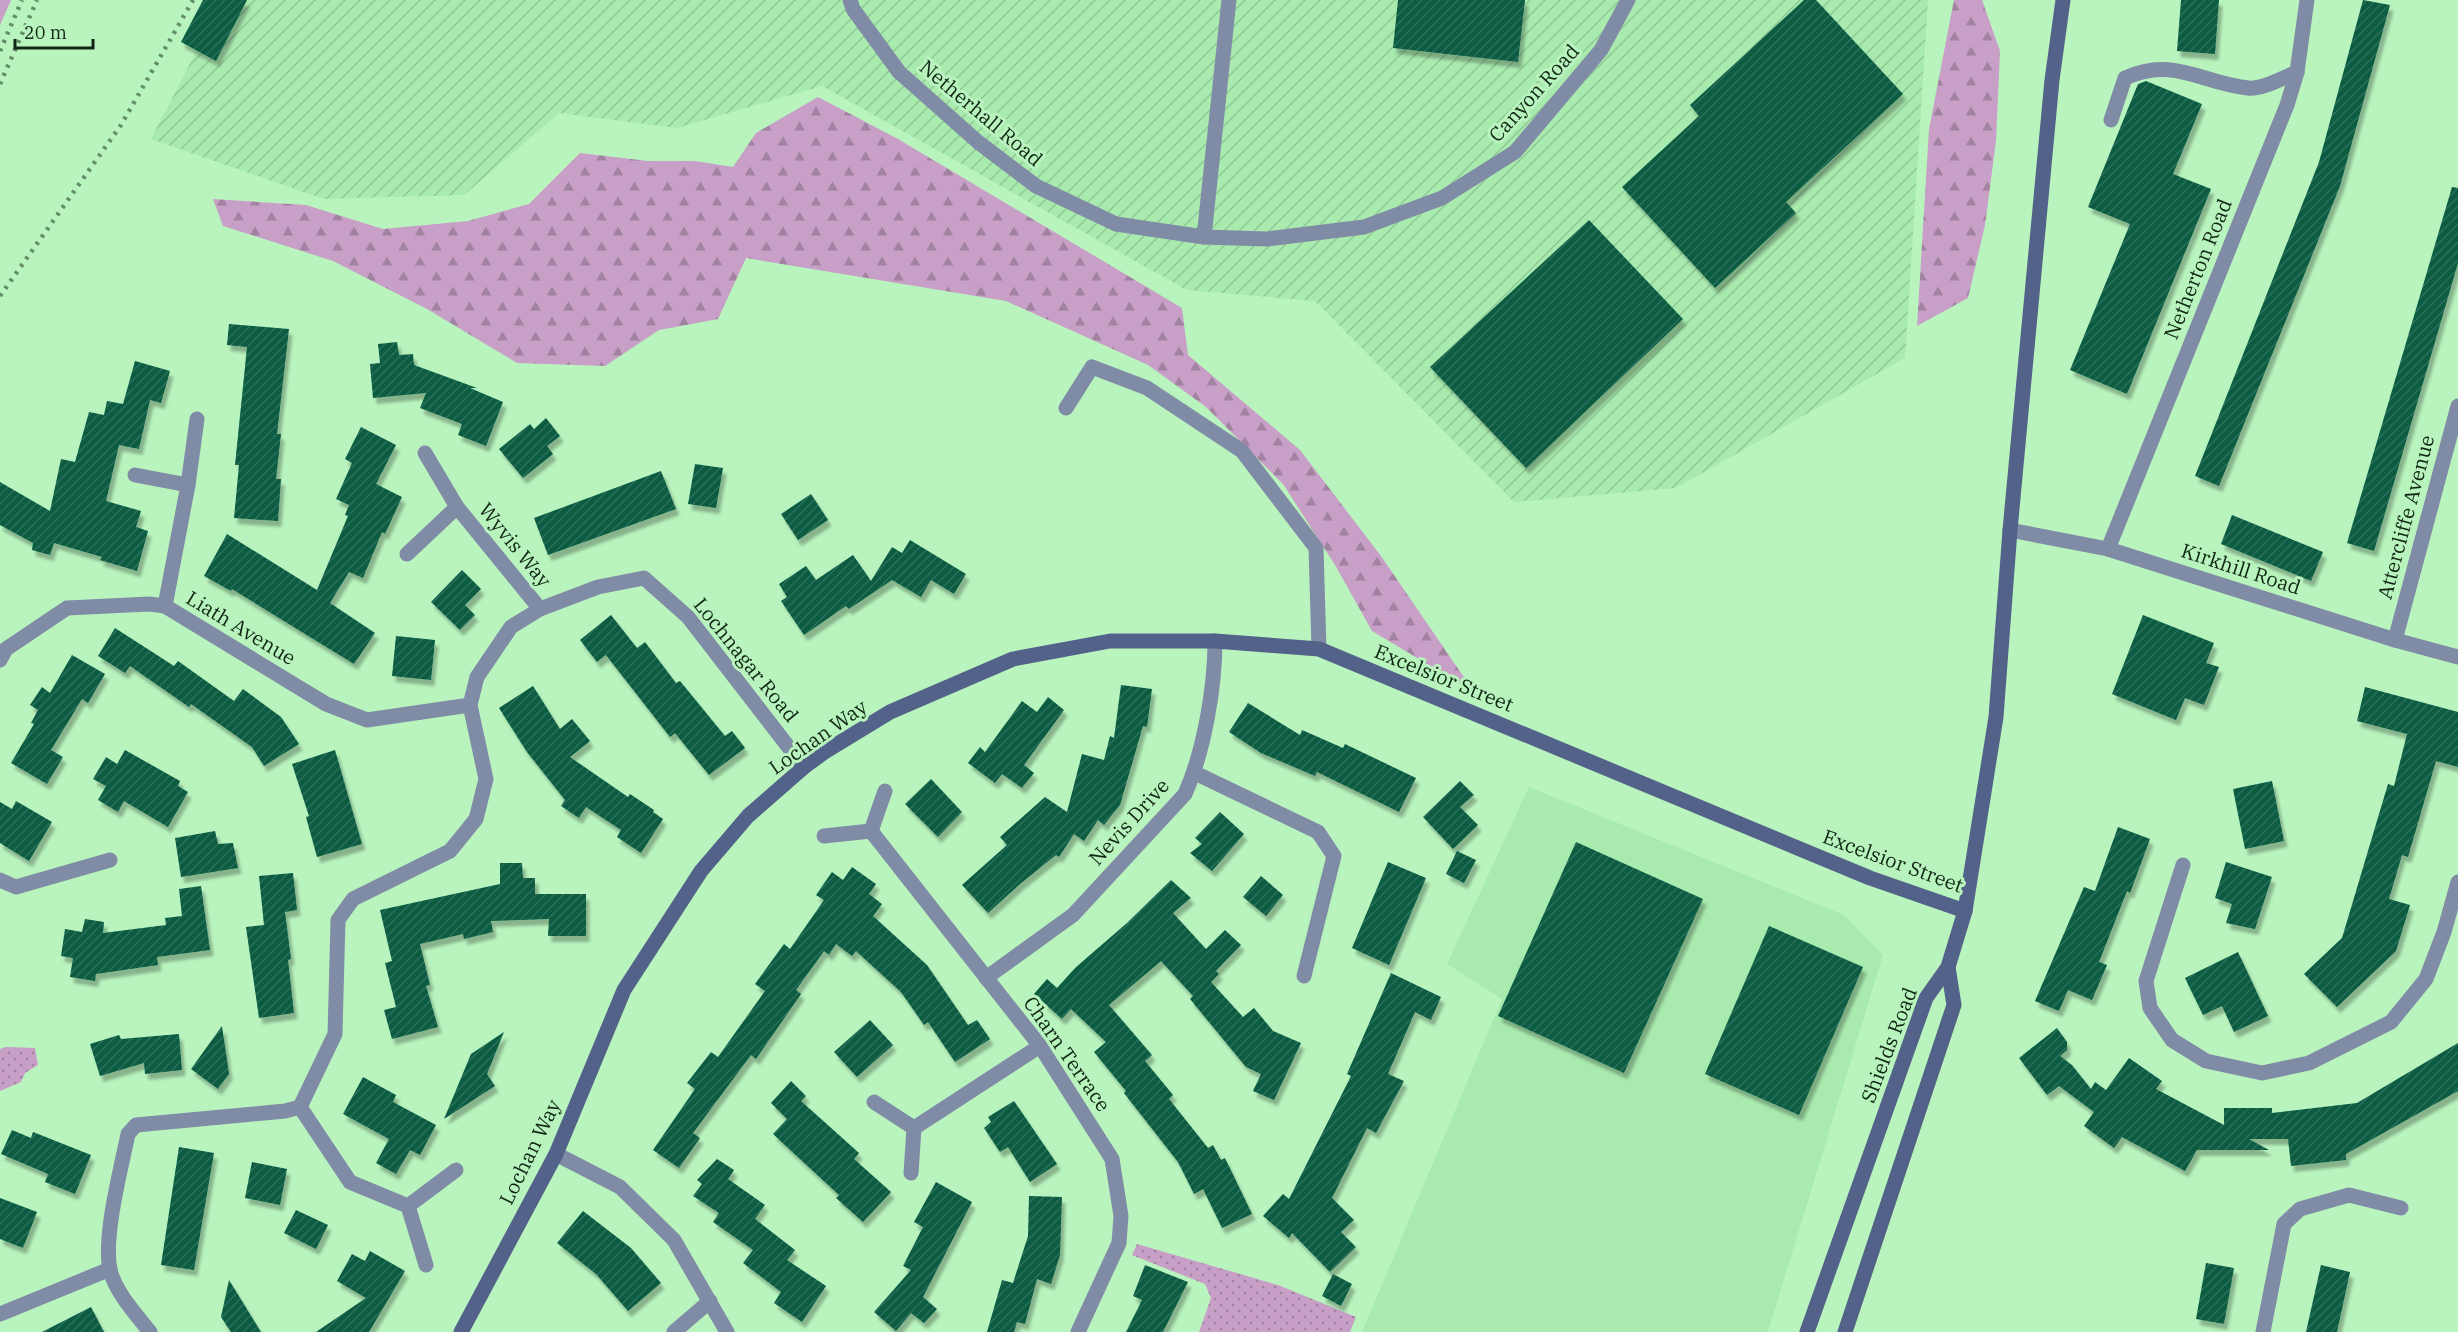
<svg xmlns="http://www.w3.org/2000/svg" width="2458" height="1332" viewBox="0 0 2458 1332" font-family="'IBM Plex Serif',serif">
<defs>
<pattern id="industrial-furrows" width="10" height="10" patternUnits="userSpaceOnUse" patternTransform="scale(1.5)"><rect width="10" height="10" fill="#a9eaaf"/><path d="M-1 1l2-2M0 10L10 0M9 11l2-2" fill="none" stroke="#90c996"/></pattern>
<pattern id="forest-firs" width="22" height="20" patternUnits="userSpaceOnUse" patternTransform="scale(1.5)"><rect width="22" height="20" fill="#c89fc7"/><path d="M5 1l3.5 6h-7zM16 11l3.5 6h-7z" fill="#a182a0"/></pattern>
<pattern id="park-dots" width="8" height="8" patternUnits="userSpaceOnUse" patternTransform="scale(1.5)"><rect width="8" height="8" fill="#c89fc7"/><path d="M2 2h.1M6 6h.1" fill="none" stroke="#a182a0" stroke-width="1.8" stroke-linecap="round"/></pattern>
<pattern id="building-hatch" width="6" height="6" patternUnits="userSpaceOnUse" patternTransform="scale(1.5)"><rect width="6" height="6" fill="#075b43"/><path d="M-1 1l2-2M0 6l6-6M5 7l2-2" fill="none" stroke="#2a6f5a"/></pattern>
<filter id="shadow"><feDropShadow dx="3.5" dy="6" stdDeviation="1.5" flood-color="#0004"/></filter>
</defs>
<rect width="100%" height="100%" fill="#b9f4be"/>
<path fill="#a9eaaf" d="M1529,787L1844,915L1883,955L1768,1332H1362L1502,999L1447,964Z"/>
<path fill="url(#industrial-furrows)" d="M223,0H1928L1905,358L1676,488L1514,502L1315,301L1187,290L822,86L677,128L559,113L464,195L324,199L151,139Z"/>
<path fill="#c89fc7" d="M0,0H11L0,25Z"/>
<g fill="url(#forest-firs)">
<path d="M1954,0H1982L2000,51L1996,141L1985,225L1968,298L1917,326L1929,129Z"/>
<path d="M818,97L898,139L1182,308L1188,355L1300,450L1381,556L1474,692L1372,631L1335,565L1283,484L1206,407L1148,365L1006,301L746,258L718,319L659,330L605,366L517,363L427,309L333,261L223,226L213,199L306,205L383,229L468,221L529,204L580,153L648,161H695L733,167L756,133Z"/>
</g>
<g fill="url(#park-dots)">
<path d="M6,1047L35,1048L38,1065L25,1073L21,1082L0,1091V1049Z"/>
<path d="M1137,1244L1278,1285L1356,1317L1350,1332H1199L1211,1298L1205,1284L1132,1255Z"/>
</g>
<g fill="url(#building-hatch)" filter="url(#shadow)">
<path d="M203,0H247L216,61L181,42Z"/>
<path d="M1398,0H1525L1518,62L1393,48Z"/>
<path d="M1804,0H1816L1903,94L1786,202L1796,213L1715,288L1622,187L1699,116L1690,105Z"/>
<path d="M2181,0H2219L2215,54L2177,51Z"/>
<path d="M2363,0L2390,5L2340,186L2219,486L2195,476L2319,162Z"/>
<path d="M2146,81L2202,104L2173,174L2211,189L2127,394L2070,370L2130,224L2088,207L2138,84Z"/>
<path d="M2452,187L2458,188V263L2374,551L2347,543Z"/>
<path d="M1589,220L1683,319L1526,468L1430,367Z"/>
<path d="M229,324L289,329L277,434H281L276,479H281L278,521L234,518L239,465H235L247,347L227,345Z"/>
<path d="M397,342L399,355L413,354L414,365L477,388H470L503,402L486,446L458,435L462,424L420,408L426,393L373,398L370,364L380,363L378,344Z"/>
<path d="M135,361L170,371L161,403L150,400L139,449L119,445L106,501L141,511L136,527L148,531L137,571L100,560L102,557L54,543L50,555L32,550L33,543L0,525V482L50,511L61,459L75,462L89,412L104,415L107,401L123,404Z"/>
<path d="M546,418L560,436L547,446L553,454L523,478L499,449L530,424L534,429Z"/>
<path d="M361,427L396,445L376,484L402,497L385,534L382,532L363,578L349,572L330,603L375,633L354,664L232,589L231,591L204,576L227,534L317,590L348,516L345,515L349,505L336,499L352,463L345,459Z"/>
<path d="M695,464L723,468L716,508L688,504Z"/>
<path d="M661,471L676,509L548,555L534,518Z"/>
<path d="M811,494L828,520L798,540L781,514Z"/>
<path d="M2232,515L2323,552L2311,581L2221,544Z"/>
<path d="M910,540L966,574L954,594L931,580L921,597L892,580L849,609L846,606L804,635L781,601L787,597L779,584L806,566L816,580L853,555L871,581L892,547L902,553Z"/>
<path d="M462,570L481,589L465,605L475,615L460,630L431,602Z"/>
<path d="M611,615L637,648L645,642L676,683L680,681L725,736L732,731L745,748L709,775L675,733L670,737L606,655L597,662L580,640Z"/>
<path d="M2143,615L2214,643L2206,663L2219,667L2204,705L2185,698L2176,720L2112,694Z"/>
<path d="M115,628L174,666L178,661L234,701L243,689L281,717L299,744L264,766L252,747L191,704L189,707L130,666L125,673L98,656Z"/>
<path d="M396,636L435,640L431,680L392,676Z"/>
<path d="M72,655L105,674L88,703L82,699L51,750L63,757L47,784L11,763L34,724L31,723L38,710L30,705L42,687L50,693Z"/>
<path d="M1121,685L1152,689L1147,727L1143,726L1120,805L1104,825L1098,820L1084,841L1074,834L1059,857L1056,855L1020,884L988,913L962,885L1007,845L1000,837L1045,797L1067,812L1082,754L1104,760L1110,736L1114,738Z"/>
<path d="M533,686L560,729L572,719L590,741L570,757L628,797L630,794L654,810L653,812L663,819L641,853L617,837L621,830L586,807L579,818L561,806L565,800L527,752L499,708Z"/>
<path d="M2365,687L2458,712V767L2436,761L2408,857L2402,855L2389,899L2410,905L2396,951L2337,1007L2304,974L2342,938L2388,784L2394,786L2407,734L2357,721Z"/>
<path d="M1048,697L1064,710L1024,765L1034,773L1022,788L1002,774L995,783L968,763L980,747L985,752L1022,701L1037,712Z"/>
<path d="M1248,703L1300,735L1302,730L1343,748L1345,744L1416,778L1399,812L1317,772L1315,776L1261,753L1229,732Z"/>
<path d="M125,750L180,781L178,786L188,792L168,827L124,801L118,812L98,800L106,786L93,779L106,757L117,764Z"/>
<path d="M335,750L362,844L317,857L306,817L309,816L292,764Z"/>
<path d="M931,779L962,812L938,837L905,804Z"/>
<path d="M1460,781L1474,795L1460,807L1478,825L1453,849L1423,817Z"/>
<path d="M2272,781L2284,841L2245,849L2233,789Z"/>
<path d="M16,801L52,822L29,861L0,843V802L12,809Z"/>
<path d="M1220,812L1244,834L1212,871L1190,853L1202,844L1195,838Z"/>
<path d="M2118,827L2150,839L2130,893L2127,891L2099,962L2107,965L2092,1000L2068,990L2059,1011L2035,1001L2084,887L2095,891Z"/>
<path d="M215,831L218,844L233,843L238,868L181,877L175,838Z"/>
<path d="M1576,842L1703,899L1624,1073L1498,1016Z"/>
<path d="M1457,851L1476,860L1464,883L1446,874Z"/>
<path d="M1388,862L1426,878L1389,965L1352,948Z"/>
<path d="M2226,862L2272,877L2255,929L2226,923L2232,904L2215,898Z"/>
<path d="M500,863H522L523,878H535V894H586V936H548L549,919L491,921L493,932L464,939L463,934L420,944L430,985L426,986L438,1027L392,1039L384,1010L396,1007L385,963L392,961L380,910L500,884Z"/>
<path d="M852,867L876,884L869,894L882,904L873,916L927,965L968,1025L977,1020L990,1039L955,1062L928,1022L924,1025L901,992L856,951L852,956L836,944L829,955L824,951L796,990L801,994L756,1059L751,1055L693,1133L700,1138L679,1168L653,1150L695,1089L687,1083L711,1052L718,1057L765,991L755,984L784,944L790,949L824,900L816,895L832,872L843,880Z"/>
<path d="M293,873L297,910L285,912L291,959L288,960L294,1013L259,1018L246,927L264,925L259,876Z"/>
<path d="M1261,876L1283,895L1266,916L1243,897Z"/>
<path d="M1171,880L1191,898L1173,913L1206,949L1225,930L1241,945L1216,971L1219,974L1211,982L1243,1017L1254,1008L1273,1031L1301,1043L1274,1100L1253,1091L1261,1074L1246,1067L1190,999L1193,996L1161,961L1109,1005L1152,1055L1145,1061L1173,1095L1169,1099L1208,1148L1213,1145L1221,1160L1225,1158L1252,1214L1222,1228L1203,1189L1194,1194L1178,1162L1124,1093L1126,1091L1094,1052L1106,1042L1071,1009L1062,1019L1034,994L1047,979L1057,988L1075,968L1127,923Z"/>
<path d="M201,886L210,950L157,957L158,965L96,974L95,981L70,977L73,958L61,956L65,929L82,932L85,919L104,922L103,933L166,925L165,918L182,916L179,889Z"/>
<path d="M1769,926L1863,967L1799,1115L1705,1074Z"/>
<path d="M2238,952L2268,1016L2234,1032L2222,1006L2203,1015L2185,978Z"/>
<path d="M1391,973L1441,997L1431,1020L1415,1012L1388,1074L1404,1081L1376,1133L1367,1128L1332,1198L1354,1220L1341,1232L1356,1247L1330,1272L1292,1233L1289,1238L1263,1216L1283,1194L1289,1199L1351,1076L1347,1074Z"/>
<path d="M870,1020L893,1045L857,1077L834,1052Z"/>
<path d="M222,1026L229,1074L218,1089L191,1069Z"/>
<path d="M2057,1028L2067,1042V1050L2060,1056L2072,1065L2091,1089L2095,1082L2106,1090L2129,1058L2162,1081L2156,1089L2224,1125V1108H2272V1113L2357,1103L2458,1043V1091L2346,1154V1160L2291,1166L2288,1139H2249L2269,1150H2197L2185,1171L2122,1137L2114,1148L2084,1126L2094,1112L2059,1086L2047,1095L2019,1058Z"/>
<path d="M504,1032L487,1074L495,1086L444,1119L471,1054Z"/>
<path d="M179,1034L182,1070L145,1074L144,1063L100,1076L90,1044L119,1035L121,1039Z"/>
<path d="M363,1077L396,1095L393,1102L436,1125L420,1155L410,1150L396,1174L376,1163L389,1139L343,1114Z"/>
<path d="M791,1081L806,1096L801,1101L859,1153L854,1159L891,1192L863,1222L836,1198L839,1195L773,1134L787,1119L771,1103Z"/>
<path d="M1014,1101L1057,1164L1030,1182L1008,1147L1000,1152L984,1128L991,1122L988,1117Z"/>
<path d="M12,1130L31,1138L33,1132L91,1155L75,1194L45,1182L48,1174L1,1154Z"/>
<path d="M179,1147L214,1153L194,1270L161,1265Z"/>
<path d="M717,1159L734,1170L728,1179L765,1205L755,1219L795,1250L787,1260L826,1286L802,1322L774,1303L781,1292L743,1263L753,1250L713,1222L719,1213L693,1196L702,1184L697,1180Z"/>
<path d="M252,1162L287,1169L280,1205L245,1198Z"/>
<path d="M936,1182L972,1202L923,1297L937,1309L924,1323L911,1313L896,1331L874,1312L911,1270L903,1266L923,1227L914,1222Z"/>
<path d="M1029,1196L1062,1197L1060,1255L1051,1284L1037,1279L1025,1324L1017,1322L1014,1332H987L1002,1280L1013,1283L1028,1236Z"/>
<path d="M0,1198L37,1212L23,1248L0,1239Z"/>
<path d="M296,1210L328,1225L316,1249L284,1233Z"/>
<path d="M583,1211L631,1248L661,1283L628,1311L596,1274L557,1243Z"/>
<path d="M370,1251L405,1271L369,1332H316L366,1298L337,1281L352,1254L365,1261Z"/>
<path d="M2206,1263L2234,1268L2224,1324L2196,1319Z"/>
<path d="M1145,1265L1188,1282L1163,1332H1126L1142,1300L1133,1296Z"/>
<path d="M2321,1265L2350,1272L2337,1332H2306Z"/>
<path d="M1333,1274L1352,1284L1341,1306L1322,1296Z"/>
<path d="M229,1280L261,1332H231L221,1317Z"/>
<path d="M91,1307L104,1332H42Z"/>
</g>
<g fill="none" stroke-linecap="round" stroke-linejoin="round">
<g stroke="#808ca6" stroke-width="15">
<path d="M850,0L853,9L899,72L978,142L1036,186L1116,224L1204,237L1267,239L1364,227L1442,198L1515,152L1601,50L1628,0"/>
<path d="M2111,120L2125,78C2174,56 2201,83 2248,88C2262,90 2284,77 2297,72"/>
<path d="M1204,237L1229,0"/>
<path d="M1066,408L1092,367L1147,388L1242,451L1316,548L1319,649"/>
<path d="M425,453L457,507L540,609"/>
<path d="M135,475L188,485"/>
<path d="M2010,530L2108,549L2395,640L2458,657"/>
<path d="M2108,549L2287,105L2297,72L2307,0"/>
<path d="M407,554L457,507"/>
<path d="M165,606L188,485L197,419"/>
<path d="M2395,640L2458,406"/>
<path d="M0,660L6,649L67,608L149,604L165,606L326,704L367,720L470,705"/>
<path d="M1195,773L1318,832L1334,856L1304,976"/>
<path d="M871,831L885,791"/>
<path d="M824,836L871,831L1040,1046L1112,1159L1121,1216L1119,1243L1078,1332"/>
<path d="M2183,865L2146,981L2150,1008L2172,1040L2206,1061L2262,1073L2309,1063L2391,1022L2426,979L2444,932L2458,882"/>
<path d="M0,880L16,887L110,860"/>
<path d="M986,978L1073,915L1185,794C1204,751 1215,688 1215,641"/>
<path d="M874,1102L914,1128"/>
<path d="M300,1107L350,1182L408,1206L456,1170"/>
<path d="M556,1154L620,1187L674,1240L727,1332"/>
<path d="M911,1173L914,1128L1040,1046"/>
<path d="M408,1206L426,1265"/>
<path d="M0,1314L110,1269"/>
<path d="M150,1332C136,1314 116,1293 110,1270C103,1236 121,1169 128,1134L136,1125L285,1111L300,1107L335,1034L338,920L353,899L450,851L476,819L486,779L470,705L477,677L511,627L540,609L598,587L644,578L688,617L804,767"/>
<path d="M674,1332L710,1301"/>
<path d="M2263,1332L2284,1224L2300,1209L2349,1195L2401,1208"/>
</g>
<g stroke="#536288" stroke-width="15">
<path d="M461,1332L556,1154L624,990L701,871L748,816L804,767L826,751L890,712L1013,659L1110,641H1215L1319,649L1870,878L1965,911"/>
<path d="M1807,1332L1926,998L1948,967L1965,911L1996,717L2010,530L2052,80L2063,0"/>
<path d="M1845,1332L1954,1005L1948,967"/>
</g>
<g stroke="#648d69" stroke-width="4.5" stroke-dasharray="3 6" stroke-linecap="butt">
<path d="M0,51L22,0"/>
<path d="M0,84L37,0"/>
<path d="M0,296L121,125L193,0"/>
</g>
</g>
<g text-anchor="middle" stroke-width="6" stroke-linejoin="round" paint-order="stroke">
<g font-size="20" fill="#102714" stroke="#b9f4be">
<text transform="translate(1534 93) rotate(-48)" y="7">Canyon Road</text>
<text transform="translate(981 113) rotate(40)" y="7">Netherhall Road</text>
<text transform="translate(2198 269) rotate(-68)" y="7">Netherton Road</text>
<text transform="translate(2406 517) rotate(-75)" y="7">Attercliffe Avenue</text>
<text transform="translate(515 545) rotate(51)" y="7">Wyvis Way</text>
<text transform="translate(2241 569) rotate(18)" y="7">Kirkhill Road</text>
<text transform="translate(241 628) rotate(31)" y="7">Liath Avenue</text>
<text transform="translate(746 660) rotate(51)" y="7">Lochnagar Road</text>
<text transform="translate(1444 678) rotate(22)" y="7">Excelsior Street</text>
<text transform="translate(818 737) rotate(-35)" y="7">Lochan Way</text>
<text transform="translate(1129 822) rotate(-48)" y="7">Nevis Drive</text>
<text transform="translate(1893 861) rotate(20)" y="7">Excelsior Street</text>
<text transform="translate(1889 1045) rotate(-69)" y="7">Shields Road</text>
<text transform="translate(1067 1054) rotate(55)" y="7">Charn Terrace</text>
<text transform="translate(530 1152) rotate(-64)" y="7">Lochan Way</text>
</g>
</g>
<path d="M15 39v9h78v-9" fill="none" stroke="#102714" stroke-width="3"/>
<text x="24" y="39" font-size="18" fill="#102714" stroke="#b9f4be" stroke-width="4.5" paint-order="stroke">20 m</text>
</svg>
